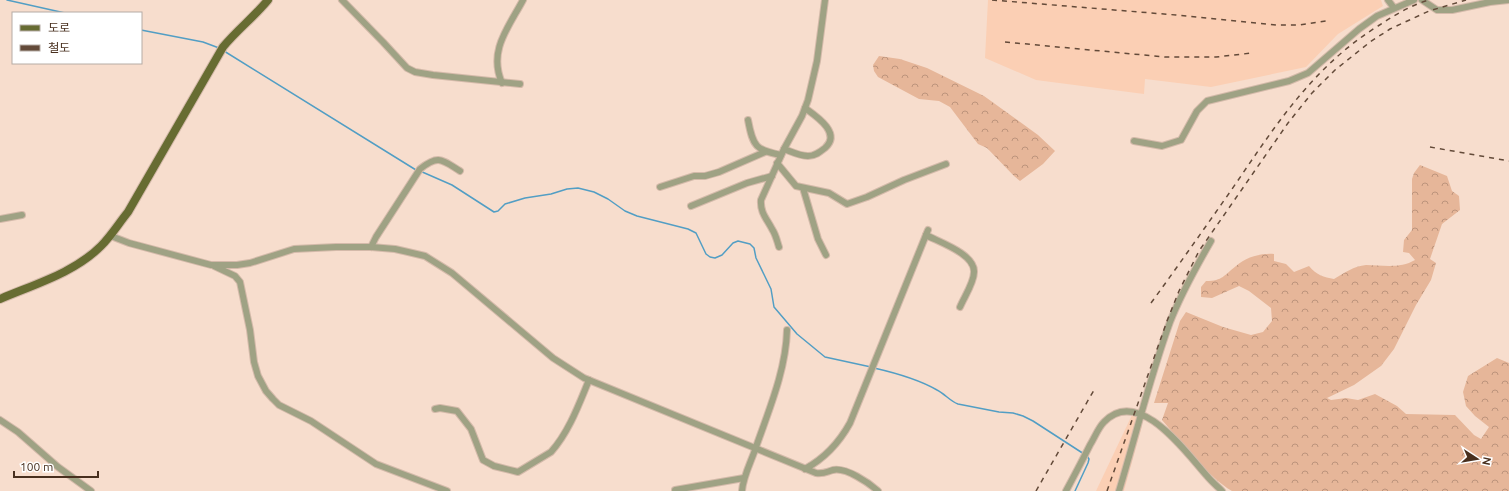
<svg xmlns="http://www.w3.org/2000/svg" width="1509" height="491" viewBox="0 0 1509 491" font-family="Ubuntu,'Noto Sans KR',sans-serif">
<defs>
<pattern id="forest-crowns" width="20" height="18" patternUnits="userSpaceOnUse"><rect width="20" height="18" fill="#e6b699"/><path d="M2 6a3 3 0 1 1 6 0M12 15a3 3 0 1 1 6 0" fill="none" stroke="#bc947c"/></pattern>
</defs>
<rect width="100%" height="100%" fill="#f7ddcd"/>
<g fill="#fbcfb4">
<path d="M988,0H1381L1383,6L1338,34L1306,67L1211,87L1145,79L1144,94L1036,80L985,58Z"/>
<path d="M1132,415L1137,417L1142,426L1124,491H1096Z"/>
</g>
<g fill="url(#forest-crowns)">
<path d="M879,56L900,59L927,68L984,96L1038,135L1055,151L1043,164L1020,181L1014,176L987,148L978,144L950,107L939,101L919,99L878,77L874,71L873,65Z"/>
<path d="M1420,165L1447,176L1452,191L1459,196L1460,210L1442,224L1430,259L1436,263L1431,280L1416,305L1394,349L1381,366L1354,385L1327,398L1331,400L1346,398L1358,400L1375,394L1397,406L1406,414L1455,415L1474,435L1481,439L1489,427L1475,416L1466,406L1463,392L1468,376L1497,358L1509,363V491H1232C1208,477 1181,442 1162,420L1168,403H1154L1180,321L1186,312L1223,327L1251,335L1263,332L1272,321L1271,308L1249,291L1239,286L1212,298L1201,297V287L1206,281C1223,281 1224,275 1236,266C1246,257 1261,253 1274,254V261L1286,264L1294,272L1309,266C1316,275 1324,277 1334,279C1344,273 1354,266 1366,265C1382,265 1400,269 1415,260L1409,253L1403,252L1404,240L1412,230V179L1414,173Z"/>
</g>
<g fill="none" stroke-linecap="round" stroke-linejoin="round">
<g stroke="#529ec4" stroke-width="1.5">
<path d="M7,0L65,13"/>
<path d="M141,30L203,42L219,48"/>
<path d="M224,51L416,170"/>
<path d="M420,171L452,185L494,212L498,211L505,204L525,198L551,194L567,189L578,188L594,192L608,199L625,211L637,216L688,229L696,233L706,254L710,257L715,258L722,255L733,243L738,241L750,244L754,248L756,258L771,289L774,307L797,334L825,357L871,367"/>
<path d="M874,368C896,373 918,379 937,390C945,394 950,401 958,404L999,412L1013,413L1023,416L1033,421L1084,454"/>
<path d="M1075,491L1088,463L1089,459L1087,456"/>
</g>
<g stroke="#d4baaa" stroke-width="8">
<g id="minor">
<path d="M342,0L383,42L407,68L415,72L433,75L520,84"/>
<path d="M1388,0L1394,8"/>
<path d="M1422,0L1437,10H1452L1490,2L1509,0"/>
<path d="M502,83C488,51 508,28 523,0"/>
<path d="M748,120C753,147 756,150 781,155"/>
<path d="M1134,141L1162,146L1181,140L1197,111L1207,101L1289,81L1308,73L1359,29L1377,16L1414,0"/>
<path d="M784,149C792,152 800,156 808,156C815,156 820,152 825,148C842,133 816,116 805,108"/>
<path d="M777,163L796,186L829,193L847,204L867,197L904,180L946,164"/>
<path d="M660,187L694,176H705L719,172L765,152"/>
<path d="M803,188L818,239L826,255"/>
<path d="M691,206L747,183L772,176"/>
<path d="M0,219L22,215"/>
<path d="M926,235C939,242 975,254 974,272C974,283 964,297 960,307"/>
<path d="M111,236L129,243L211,265H237L250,263L294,249L336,247H371L395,249L425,256L452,273L553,358L584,378L816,473C824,474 826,472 833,470C846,467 869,483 878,491"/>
<path d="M371,247L376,237L420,169C439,154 442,160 460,171"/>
<path d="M779,247C777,241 776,235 772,229C767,219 760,213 761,200L784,149L802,116L808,100L817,61L825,0"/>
<path d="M214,266L235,276L240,282L250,330L254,362L258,376L266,391L273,399L279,405L311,421L376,464L447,491"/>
<path d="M435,409L440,408L457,411L471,429L483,460L494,466L518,472L551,452C569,432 579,404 589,380"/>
<path d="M0,420L18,432L58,467L91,491"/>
<path d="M805,469C825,458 839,443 850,423L928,230"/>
<path d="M675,490L744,478"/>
<path d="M742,491C743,477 750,464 755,450C768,412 786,371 787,330"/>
<path d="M1066,491C1074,476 1082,461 1090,445C1095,437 1098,428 1104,422C1139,385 1187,454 1207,476C1212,482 1217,486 1222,491"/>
<path d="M1119,491C1136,435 1150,377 1170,322C1181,294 1196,267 1211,241"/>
</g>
</g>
<g stroke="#d4baaa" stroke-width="10">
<path id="major" d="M0,299C35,284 74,273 101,246C111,236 119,223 128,212L223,47C237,30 254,17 268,0"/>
</g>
<use href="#minor" stroke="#9fa284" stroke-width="6"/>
<use href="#major" stroke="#676c32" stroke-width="8"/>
<g stroke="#634a39" stroke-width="1.5" stroke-dasharray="5 5" stroke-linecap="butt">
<path d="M992,0L1176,15L1277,25H1300L1326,21"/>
<path d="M1005,42L1165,57H1216L1252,53"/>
<path d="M1430,147L1509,161"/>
<path d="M1151,303C1178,266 1204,229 1230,192C1274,128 1311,68 1378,26C1393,16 1411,5 1429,0"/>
<path d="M1036,491L1094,390"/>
<path d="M1107,491L1167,321L1179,291L1199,251L1288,123L1312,93L1335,70L1370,42L1390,29L1429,11L1466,0"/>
</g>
</g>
<rect x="12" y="12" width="130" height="52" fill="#ffffff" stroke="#b6aca5"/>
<rect x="20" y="25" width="20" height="6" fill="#676c32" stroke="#b6aca5"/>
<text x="48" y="32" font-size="12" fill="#482f1e">도로</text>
<rect x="20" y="45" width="20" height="6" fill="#634a39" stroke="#b6aca5"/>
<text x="48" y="52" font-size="12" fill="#482f1e">철도</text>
<g transform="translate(1477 459) rotate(102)" stroke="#ffffff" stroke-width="3" paint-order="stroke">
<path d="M0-3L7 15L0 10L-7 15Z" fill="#482f1e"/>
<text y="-6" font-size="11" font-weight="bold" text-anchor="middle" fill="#482f1e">N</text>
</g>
<path d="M14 471v6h84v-6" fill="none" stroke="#482f1e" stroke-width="2"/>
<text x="20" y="471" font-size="12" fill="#482f1e" stroke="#ffffff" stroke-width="3" paint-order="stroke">100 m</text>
</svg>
